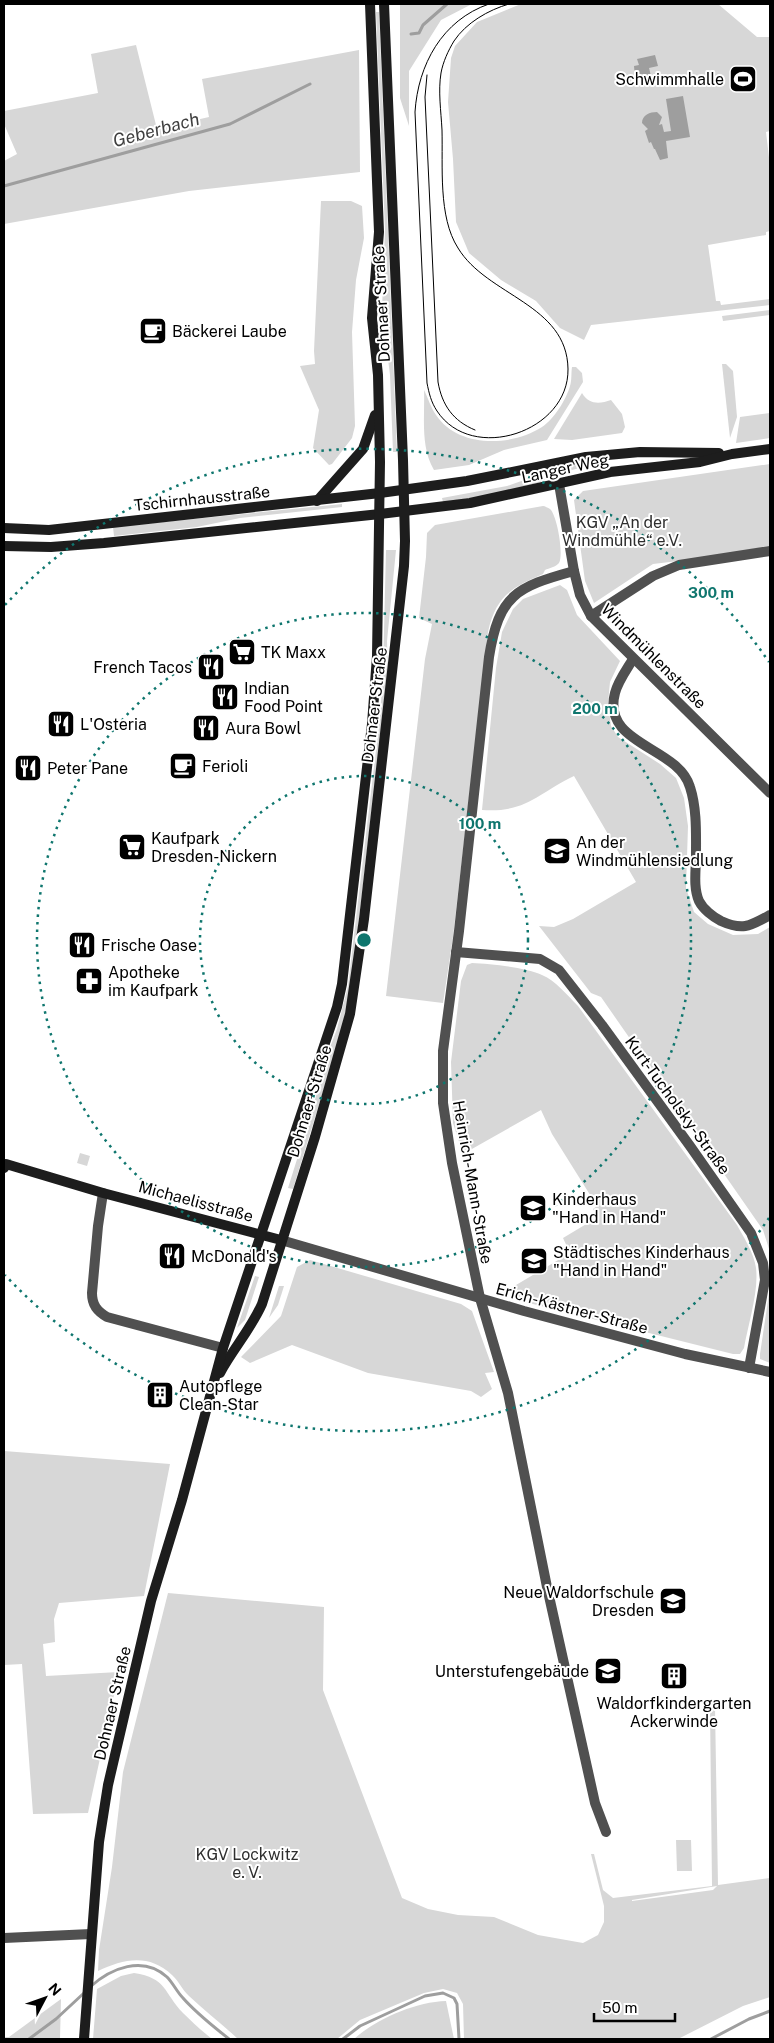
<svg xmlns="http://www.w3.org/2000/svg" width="774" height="2043" viewBox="0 0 774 2043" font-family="'Public Sans',sans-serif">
<rect width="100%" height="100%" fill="#fff"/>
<g fill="#d7d7d7" fill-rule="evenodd">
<path d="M400,4H472L441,20L409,71V126L400,98Z"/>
<path d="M521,4H718L757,37H770V131L766,132L770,166V231L766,232V235L708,245L716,301H720L721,305L770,299V305L591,325L584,340L560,328L536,301L501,280L469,253L456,222L453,159L448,102L451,58L455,46L477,22Z"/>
<path d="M376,12H379L397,452H393L390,375L382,310L385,230Z"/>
<path d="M136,45L157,129L209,117L202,79L359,50L360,172L189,191L4,224V161L17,154L4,124V111L98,93L91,54Z"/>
<path d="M321,201H351L362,206L364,238L356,280L352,332L355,426L352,438L332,464L329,465L313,448L319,410L300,366L315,364L314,351Z"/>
<path d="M770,310V315L723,321L722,316Z"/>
<path d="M722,364H726L733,371L737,417L730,438Z"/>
<path d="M572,367H576L582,373L583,382L547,440L504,450L469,465L434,470C420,446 425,417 424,390C428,398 431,408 436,415C458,448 511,447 542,427C554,419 566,400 570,386C572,380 571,373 572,367Z"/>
<path d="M582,393C589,405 600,404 611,400L622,414L625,427L622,433L572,440L554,439Z"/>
<path d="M770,413V438L736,443L740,417Z"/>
<path d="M582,463L583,467L554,475L538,483L484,496L443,502L442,498L507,486L541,474Z"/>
<path d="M770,464V546L703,558L653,564L594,603L585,581L574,500L583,491Z"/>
<path d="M342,504V507L240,518L197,527L114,536L113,527Z"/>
<path d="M543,506C545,506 548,508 550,509C557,515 564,555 559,563C556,567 549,568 545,570L543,574C511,588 496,596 488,632L453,937L443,1003L386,996L425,659L432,624L419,618L426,557L427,533L435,525Z"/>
<path d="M386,550H396L387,641L388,673L351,986L341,1033L293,1189L288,1188L309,1121L329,1050L337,1029L348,986L380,716L383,672Z"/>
<path d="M560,585L567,590L577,615L620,661L610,682L608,703L611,726L618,737L660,764L676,778L684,798L688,826L686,888L694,912L708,924L733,935L758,934L770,927V1252L763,1230L601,997L591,993L539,926L554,927L573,919L636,882L574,776C538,793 527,813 482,810L496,668L502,632L513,609L523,599Z"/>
<path d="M472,963C491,964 524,967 542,975C556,981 567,995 578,1006L737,1225C744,1238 754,1253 756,1268C759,1291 748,1325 744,1348L740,1354H733L517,1300L511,1288L570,1253L563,1238L598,1217L593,1209L597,1206L552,1134L541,1110L463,1154L453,1123L451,1062L461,981L467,965Z"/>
<path d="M80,1153L90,1156L87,1166L77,1163Z"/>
<path d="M310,1260L461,1304L472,1311L494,1372L485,1373L492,1389L481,1397L471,1391L368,1373L292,1345L250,1363L241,1357L281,1316L297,1267Z"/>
<path d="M255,1276L259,1277L245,1320L237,1328Z"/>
<path d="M279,1286H284L278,1305L269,1318Z"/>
<path d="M770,1287V1363L760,1359V1354Z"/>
<path d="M4,1451L170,1464L144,1596L59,1603L54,1619L55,1642L43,1644L46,1676L119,1672L88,1813L33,1814L22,1664L4,1665Z"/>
<path d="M168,1593L324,1607L323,1690L402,1898L428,1909L458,1915L494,1917L538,1935L583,1943L598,1935L604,1922V1906L591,1854H594L603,1890L613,1898L712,1886L710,1707H715L718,1885L770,1878V1997L743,2006L678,2039H464L463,2004L457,1993L443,1989L424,1993L360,2020L337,2039H238C222,2024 205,2011 189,1996C182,1990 179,1981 172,1975C149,1953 123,1959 98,1971L99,1950L112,1867L123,1772ZM717,1886L713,1890L632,1901V1900Z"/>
<path d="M676,1840H691L692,1871H677Z"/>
<path d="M134,1973C167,1978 163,1992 183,2013C192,2022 202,2031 212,2039H93L97,1989L121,1976Z"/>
<path d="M61,1999L60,2039H4V2037H9Z"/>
<path d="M446,2001L454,2039H354C376,2019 415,2002 446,2001Z"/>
</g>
<g fill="#9e9e9e">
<path d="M655,55L658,66L649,68L651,76L635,78L634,66L639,65L637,59Z"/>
<path d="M683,96L690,137L666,141L668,158L660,160L655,149H654L651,142L649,143L645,131L648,129L642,123C642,115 650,112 657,112L662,117L659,125L662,124L664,132L671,131L666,99Z"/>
</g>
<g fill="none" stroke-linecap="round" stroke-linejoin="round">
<g stroke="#9e9e9e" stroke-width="3">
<path d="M411,34L419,33L423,25L447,4"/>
<path d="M4,186L230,124L310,84"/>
<path d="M90,1987C111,1968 143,1955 167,1977C173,1983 177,1992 183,1998C197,2014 213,2026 229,2039"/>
<path d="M29,2039L56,2019L84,1993"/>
<path d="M343,2039L360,2026L425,1996L443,1993L454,1998L457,2004L459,2039"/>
<path d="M711,2039L749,2019L770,2011"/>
</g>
<g stroke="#505050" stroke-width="10">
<path d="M559,484L574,571L580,595L591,616L770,793"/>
<path d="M574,571C516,587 499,595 489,657L459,931L443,1051V1103L452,1163L480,1298L508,1393L547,1587L595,1803L606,1832"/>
<path d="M591,616L653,576L679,565L770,551"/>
<path d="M633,659C627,669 618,681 615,693C601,745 678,746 690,787C697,809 696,833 696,855C696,870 693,887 699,901C703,909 713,917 721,921C743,931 750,926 770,915"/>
<path d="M456,952L540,959L559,970L602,1025L690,1146L751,1233L763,1263L765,1280L749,1368"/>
<path d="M103,1193L98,1226L92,1293C92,1305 97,1311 107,1317L223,1348"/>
<path d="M281,1240L524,1311L685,1354L770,1372"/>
<path d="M4,1938L91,1934"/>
</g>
<g stroke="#1d1d1d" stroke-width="10">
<path d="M317,501L363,449L375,415"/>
<path d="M4,528L49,530L380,493L467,481L586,457L640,452L719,453"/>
<path d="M4,546L51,547L104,543L380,514L470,503L610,472L700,462L732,454L770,449"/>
<path d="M4,1168L6,1164L103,1193L281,1240"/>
<path d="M220,1373C233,1349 251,1329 262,1304L315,1137L350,1014L364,919L404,566L405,541L403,460L384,4"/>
<path d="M84,2039L99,1842L108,1785L151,1601L182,1500L223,1348L337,1007L342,984L372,724L377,656L380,462L378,375L372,318L379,232L370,4"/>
</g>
<g stroke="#000" stroke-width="1">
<path d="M489,4C442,20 418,65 415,112L427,383C429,393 431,402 437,411C472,464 569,432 568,369C567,304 487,296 458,248C438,217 443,166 442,130C441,111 438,91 441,73C443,62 448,51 454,41C466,23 488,10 509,4"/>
<path d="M427,75L425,97L438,382C442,405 453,421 475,430"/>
</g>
</g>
<g fill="none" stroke="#0f766e" stroke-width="2.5" stroke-dasharray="2.5 5">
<circle cx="364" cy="940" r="164"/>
<circle cx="364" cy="940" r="327"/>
<path d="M769 1218A491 491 0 0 1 5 1275M5 605A491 491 0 0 1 769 662"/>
</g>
<defs>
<g id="stadium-square" transform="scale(1.4375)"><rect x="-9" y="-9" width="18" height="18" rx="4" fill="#000" stroke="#fff"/><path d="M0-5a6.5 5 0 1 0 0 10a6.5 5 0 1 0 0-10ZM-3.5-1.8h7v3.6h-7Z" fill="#fff"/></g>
<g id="cafe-square" transform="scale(1.4375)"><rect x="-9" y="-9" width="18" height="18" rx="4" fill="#000" stroke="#fff"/><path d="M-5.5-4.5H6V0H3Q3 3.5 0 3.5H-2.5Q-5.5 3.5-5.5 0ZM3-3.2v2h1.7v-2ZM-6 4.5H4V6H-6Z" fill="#fff"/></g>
<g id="supermarket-square" transform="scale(1.4375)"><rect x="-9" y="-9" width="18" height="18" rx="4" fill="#000" stroke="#fff"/><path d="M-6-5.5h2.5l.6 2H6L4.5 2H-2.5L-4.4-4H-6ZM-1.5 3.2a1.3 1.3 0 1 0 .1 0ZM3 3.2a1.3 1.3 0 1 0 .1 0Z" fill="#fff"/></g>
<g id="restaurant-square" transform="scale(1.4375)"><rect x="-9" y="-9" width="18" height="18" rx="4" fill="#000" stroke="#fff"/><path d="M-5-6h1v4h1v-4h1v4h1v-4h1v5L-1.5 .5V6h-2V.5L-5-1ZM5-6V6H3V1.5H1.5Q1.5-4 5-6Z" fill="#fff"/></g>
<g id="school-square" transform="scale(1.4375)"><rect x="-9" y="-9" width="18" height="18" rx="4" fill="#000" stroke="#fff"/><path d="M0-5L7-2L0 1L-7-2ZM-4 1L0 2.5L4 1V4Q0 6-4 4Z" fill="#fff"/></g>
<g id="pharmacy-square" transform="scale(1.4375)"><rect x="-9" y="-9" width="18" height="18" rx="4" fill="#000" stroke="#fff"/><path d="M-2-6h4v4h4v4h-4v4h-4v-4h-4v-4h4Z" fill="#fff"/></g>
<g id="building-square" transform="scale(1.4375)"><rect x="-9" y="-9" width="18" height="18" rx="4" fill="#000" stroke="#fff"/><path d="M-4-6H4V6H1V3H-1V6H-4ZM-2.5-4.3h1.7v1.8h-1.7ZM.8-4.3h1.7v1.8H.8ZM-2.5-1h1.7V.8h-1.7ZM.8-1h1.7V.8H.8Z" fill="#fff"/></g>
</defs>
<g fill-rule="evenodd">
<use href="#stadium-square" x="743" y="79"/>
<use href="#cafe-square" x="153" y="331"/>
<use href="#supermarket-square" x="242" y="652"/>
<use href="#restaurant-square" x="211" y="667"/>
<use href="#restaurant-square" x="225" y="697"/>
<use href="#restaurant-square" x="61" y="724"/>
<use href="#restaurant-square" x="206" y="728"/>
<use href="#cafe-square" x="183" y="766"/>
<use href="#restaurant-square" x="28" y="768"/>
<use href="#supermarket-square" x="132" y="847"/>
<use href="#school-square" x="557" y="851"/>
<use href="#restaurant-square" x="82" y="945"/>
<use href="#pharmacy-square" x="89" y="981"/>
<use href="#school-square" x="533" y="1208"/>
<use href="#restaurant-square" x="172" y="1256"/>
<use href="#school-square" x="534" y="1261"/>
<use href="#building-square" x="160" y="1395"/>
<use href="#school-square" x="673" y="1601"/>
<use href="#school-square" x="608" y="1671"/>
<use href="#building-square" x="674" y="1676"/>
</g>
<g text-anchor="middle" stroke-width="4" stroke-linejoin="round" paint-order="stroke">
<g font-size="16" fill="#000" stroke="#fff" text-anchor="start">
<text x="724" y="85" text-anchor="end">Schwimmhalle</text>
<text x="172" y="337">Bäckerei Laube</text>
<text x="261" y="658">TK Maxx</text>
<text x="192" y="673" text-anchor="end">French Tacos</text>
<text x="244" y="694">Indian<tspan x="244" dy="18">Food Point</tspan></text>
<text x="80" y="730">L'Osteria</text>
<text x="225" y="734">Aura Bowl</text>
<text x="202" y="772">Ferioli</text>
<text x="47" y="774">Peter Pane</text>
<text x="151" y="844">Kaufpark<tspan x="151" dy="18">Dresden-Nickern</tspan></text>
<text x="576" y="848">An der<tspan x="576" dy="18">Windmühlensiedlung</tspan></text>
<text x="101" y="951">Frische Oase</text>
<text x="108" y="978">Apotheke<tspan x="108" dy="18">im Kaufpark</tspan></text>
<text x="552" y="1205">Kinderhaus<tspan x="552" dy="18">"Hand in Hand"</tspan></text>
<text x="553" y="1258">Städtisches Kinderhaus<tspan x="553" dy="18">"Hand in Hand"</tspan></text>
<text x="191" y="1262">McDonald's</text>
<text x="179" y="1392">Autopflege<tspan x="179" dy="18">Clean-Star</tspan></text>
<text x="654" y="1598" text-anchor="end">Neue Waldorfschule<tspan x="654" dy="18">Dresden</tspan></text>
<text x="589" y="1677" text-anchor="end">Unterstufengebäude</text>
<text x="674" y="1709" text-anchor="middle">Waldorfkindergarten<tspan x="674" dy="18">Ackerwinde</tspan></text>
</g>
<g font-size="16" fill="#000" stroke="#fff">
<text transform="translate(381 304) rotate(-93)" y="6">Dohnaer Straße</text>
<text transform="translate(565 468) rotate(-12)" y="6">Langer Weg</text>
<text transform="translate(202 498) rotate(-6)" y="6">Tschirnhausstraße</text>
<text transform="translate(654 656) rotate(45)" y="6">Windmühlenstraße</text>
<text transform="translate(374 705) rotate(-83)" y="6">Dohnaer Straße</text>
<text transform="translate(309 1101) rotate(-73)" y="6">Dohnaer Straße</text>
<text transform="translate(678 1105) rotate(54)" y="6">Kurt-Tucholsky-Straße</text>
<text transform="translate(473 1182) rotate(80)" y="6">Heinrich-Mann-Straße</text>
<text transform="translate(196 1201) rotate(15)" y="6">Michaelisstraße</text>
<text transform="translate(572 1308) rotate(15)" y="6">Erich-Kästner-Straße</text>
<text transform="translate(112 1703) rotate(-77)" y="6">Dohnaer Straße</text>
</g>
<g font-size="16" fill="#2e2e2e" stroke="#fff">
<text x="622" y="528">KGV „An der<tspan x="622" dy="18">Windmühle“ e.V.</tspan></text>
<text x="247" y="1860">KGV Lockwitz<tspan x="247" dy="18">e. V.</tspan></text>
</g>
<g font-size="18" font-style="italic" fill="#3f3f3f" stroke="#fff">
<text transform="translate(156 130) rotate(-15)" y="6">Geberbach</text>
</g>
</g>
<circle cx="364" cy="940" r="8" fill="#0f766e" stroke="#fff" stroke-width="2.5"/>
<g font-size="15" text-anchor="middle" font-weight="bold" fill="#0f766e" stroke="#fff" stroke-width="4" stroke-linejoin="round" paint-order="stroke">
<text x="711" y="598">300 m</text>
<text x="595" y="714">200 m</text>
<text x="480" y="829">100 m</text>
</g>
<rect width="774" height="2043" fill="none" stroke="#000000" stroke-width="10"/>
<g transform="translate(45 1998) rotate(49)" stroke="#ffffff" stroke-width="4" paint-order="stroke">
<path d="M0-4L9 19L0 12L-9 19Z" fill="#000000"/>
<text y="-8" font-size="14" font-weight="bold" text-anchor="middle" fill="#000000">N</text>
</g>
<path d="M594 2013v8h81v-8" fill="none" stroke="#000000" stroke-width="2.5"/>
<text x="602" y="2013" font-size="15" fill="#000000" stroke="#ffffff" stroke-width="4" paint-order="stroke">50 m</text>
</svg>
